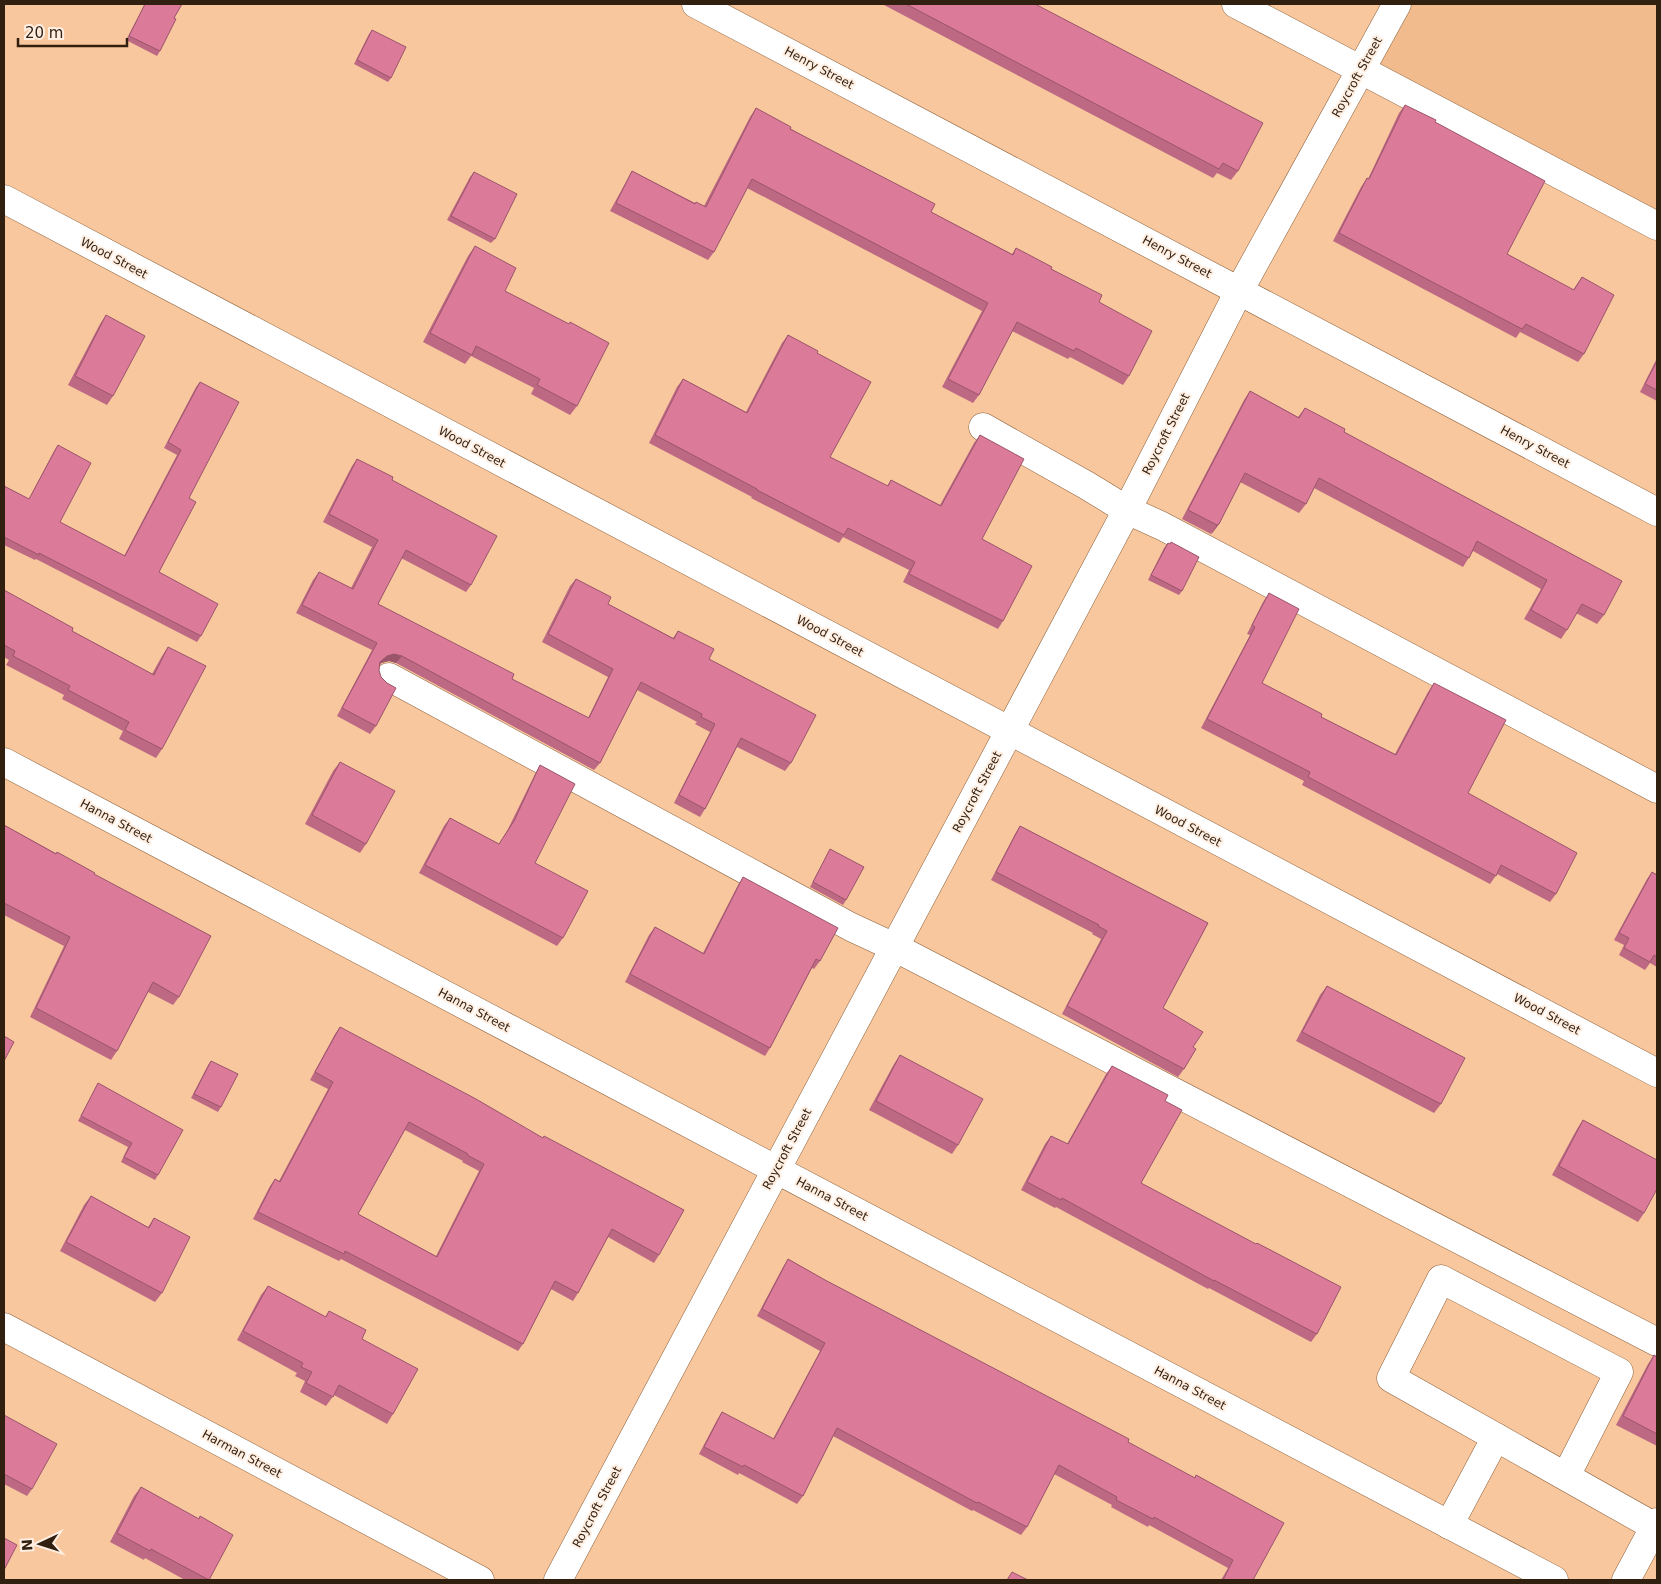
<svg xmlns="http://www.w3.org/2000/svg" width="1661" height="1584" viewBox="0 0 1661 1584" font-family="'DejaVu Sans',sans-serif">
<rect width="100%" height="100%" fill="#f8c79e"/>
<path fill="#f1bb8d" d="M1397,4H1657V226L1361,70Z"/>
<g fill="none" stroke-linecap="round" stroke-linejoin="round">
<g stroke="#8c613b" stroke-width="29">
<g id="minor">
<path d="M696,4L1657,512"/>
<path d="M1236,4L1657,226"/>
<path d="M4,199L1657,1073"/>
<path d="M983,427L1086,485L1127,510L1162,526L1657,789"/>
<path d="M389,677L851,927L894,947L1657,1342"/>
<path d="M4,762L1554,1580"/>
<path d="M4,1327L480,1580"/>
<path d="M1566,1476L1619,1372L1441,1279L1391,1378L1657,1528"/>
<path d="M1449,1525L1496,1437"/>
<path d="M558,1580L1127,510L1239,291L1397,4"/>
<path d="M1626,1580L1657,1522"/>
</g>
</g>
<use href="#minor" stroke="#fff" stroke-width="28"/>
</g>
<g fill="#bd6984" fill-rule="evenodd">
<path d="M145,4H182L174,18L160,51L157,56L126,40Z"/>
<path d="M885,4H1035L1238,171L1231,180L1217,173L1213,178L884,5Z"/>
<path d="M372,30L391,78L388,82L354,64L369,34Z"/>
<path d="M1405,105L1435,122L1507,254L1573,290L1582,277L1584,354L1578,362L1520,332L1516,338L1333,241L1361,187L1367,178L1368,179L1399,113Z"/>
<path d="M756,108L931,212L1012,254L1016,248L1051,269L1099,302L1129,376L1123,385L1070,357L1068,359L1012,331L979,395L973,403L942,387L982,311L747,188L714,252L708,260L610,211L627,180L632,171L695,203L704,206L750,117Z"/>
<path d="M474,172L495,239L491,243L447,220L470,177Z"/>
<path d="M475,246L505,291L577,406L570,415L531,394L534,388L471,356L465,364L423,342L468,256Z"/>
<path d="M106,315L113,396L107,405L68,385L100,324Z"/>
<path d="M788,335L817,353L830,457L887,486L891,480L940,505L974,443L980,435L982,539L1003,621L998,629L903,582L909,570L843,537L839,543L751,498L752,497L649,443L677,387L683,379L746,412L782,343Z"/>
<path d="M1657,358V401L1640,392Z"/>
<path d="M200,382L189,498L159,572L201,636L197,642L36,559L35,560L4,545V486L29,499L54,451L58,445L60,522L124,556L177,455L164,448L196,387Z"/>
<path d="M1250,391L1298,417L1305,408L1344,432L1604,615L1597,624L1576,613L1567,630L1561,639L1524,619L1541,589L1473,551L1463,567L1314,488L1306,504L1299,513L1240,482L1219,524L1213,532L1211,534L1182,519L1244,400Z"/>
<path d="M357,459L392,480L471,585L466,592L401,558L378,604L512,679L588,718L608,677L542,642L570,586L576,579L608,604L673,638L678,631L709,659L791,763L785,771L737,747L705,809L700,817L674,803L710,732L695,724L697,722L637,690L600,763L594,770L396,663L389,661L381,663L380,665L379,670L376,726L370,734L337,716L372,650L296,613L313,580L319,572L351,588L372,547L323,522L352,466Z"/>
<path d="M1168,543L1182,591L1179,595L1148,580L1164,548Z"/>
<path d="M4,590L72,631L152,674L162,656L168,647L162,749L156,758L119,739L123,731L62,699L64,695L6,665L9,660L4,657Z"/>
<path d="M1269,593L1262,683L1321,717L1395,754L1428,692L1434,683L1468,793L1556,894L1550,902L1497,874L1490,884L1302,785L1304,781L1201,728L1250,635L1247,634L1263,602Z"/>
<path d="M340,762L366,844L360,853L305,824L333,771Z"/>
<path d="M540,765L535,863L563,938L557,946L419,873L444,826L450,818L499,844L508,829L535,774Z"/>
<path d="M4,825L94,874L179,997L173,1005L148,992L117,1051L111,1060L30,1017L64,946L4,915Z"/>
<path d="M1020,826L1208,923L1163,1008L1193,1047L1184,1069L1178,1077L1062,1014L1101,939L1092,934L1093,933L991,880L1015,834Z"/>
<path d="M830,849L846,900L843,905L810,887Z"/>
<path d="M1657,871V967L1650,963L1645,970L1619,955L1624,945L1614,940L1647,879L1652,872L1656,874Z"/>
<path d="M743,877L820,961L814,969L812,968L770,1048L765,1056L625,982L649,935L655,927L703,953L738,885Z"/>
<path d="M1327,986L1441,1104L1434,1113L1296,1041L1320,995Z"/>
<path d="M340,1027L659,1255L654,1263L608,1237L578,1293L573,1301L551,1289L523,1344L518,1351L341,1259L339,1261L253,1219L270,1186L275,1179L279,1181L328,1089L310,1080L335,1034ZM405,1130L463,1161L462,1162L479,1171L436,1256L358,1214Z"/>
<path d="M900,1055L958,1145L952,1154L869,1110L894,1064Z"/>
<path d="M211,1061L221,1107L218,1112L191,1098L208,1065Z"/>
<path d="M1112,1066L1165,1101L1141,1183L1317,1334L1311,1342L1209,1288L1208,1289L1056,1207L1055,1208L1021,1190L1045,1144L1051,1136L1067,1144L1106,1074Z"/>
<path d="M98,1083L158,1175L155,1180L121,1162L128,1147L78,1121Z"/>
<path d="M1583,1120L1644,1213L1638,1222L1552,1175L1577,1129Z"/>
<path d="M91,1196L148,1227L154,1218L162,1293L155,1302L60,1251L84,1205Z"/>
<path d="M788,1259L825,1280L1128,1442L1253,1580H1221L1228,1568L1149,1525L1148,1527L1111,1507L1112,1505L1054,1474L1027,1527L1021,1535L973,1510L972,1511L833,1436L803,1496L797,1504L739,1473L738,1475L699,1454L717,1420L722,1412L773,1439L820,1351L757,1316L783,1267Z"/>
<path d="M268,1286L325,1317L329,1311L362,1339L393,1414L387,1424L334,1395L326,1406L300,1392L305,1381L295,1376L297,1373L237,1340L261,1295Z"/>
<path d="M1654,1355L1657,1357V1446L1616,1425L1648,1364Z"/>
<path d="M4,1415L32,1489L27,1496L4,1484Z"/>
<path d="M141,1487L209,1580H185L145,1558L144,1560L110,1542L134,1496Z"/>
</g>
<g fill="#9a556b">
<path d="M1219,524L1213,532L1211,534L1217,525Z"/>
<path d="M394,654L402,656L396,663L389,661L381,663L375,670L380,662L387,656Z"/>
</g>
<g fill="#dc7a99" stroke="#9a556b" fill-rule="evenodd">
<path d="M145,4H182L174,18L176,19L160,51L129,36Z"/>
<path d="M906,4H1035L1263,123L1238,171L1223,163L1219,169Z"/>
<path d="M372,30L406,47L391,78L357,60Z"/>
<path d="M1405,105L1436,120L1435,122L1545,181L1507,254L1574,290L1582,277L1614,295L1584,354L1526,324L1522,329L1339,233L1367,178L1369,179Z"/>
<path d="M756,108L791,127L790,129L935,204L931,212L1013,255L1016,248L1052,267L1051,269L1102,295L1099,302L1152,331L1129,376L1076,348L1074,351L1017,322L979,395L948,379L988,303L752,179L714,252L616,203L632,171L695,204L696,202L706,207Z"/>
<path d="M474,172L517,194L495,239L451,216Z"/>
<path d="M475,246L516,268L505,291L569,324L570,322L609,343L577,406L537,385L540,379L476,346L472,355L430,333Z"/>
<path d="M106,315L145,336L113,396L75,376Z"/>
<path d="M788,335L818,351L817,353L871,382L830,457L888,486L891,480L941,506L980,435L1024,459L982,539L1032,566L1003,621L909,574L915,562L848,528L844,535L757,490V489L655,435L683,379L747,413Z"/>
<path d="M1657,361V390L1645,384Z"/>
<path d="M200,382L239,402L189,498L196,502L159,572L218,604L201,636L39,553V555L4,537V486L29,499L58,445L91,463L60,522L125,556L181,450L168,442Z"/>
<path d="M1250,391L1299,418L1305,408L1345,429L1344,432L1622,581L1604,615L1582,604L1567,630L1531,610L1547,580L1477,541L1469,558L1319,478L1306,504L1245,473L1219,524L1217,525L1188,510Z"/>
<path d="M357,459L393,477L392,480L497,536L471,585L406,550L378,604L514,674L512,679L589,718L613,669L548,634L576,579L611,597L608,604L674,639L678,631L714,649L709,659L816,715L791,763L741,738L705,809L679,795L715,724L701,717L702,714L641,682L600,763L402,656L394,654L387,656L380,662L379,670L381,677L387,683L396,688L376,726L342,708L377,643L302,605L319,572L353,589L378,540L329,514Z"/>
<path d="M1171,542L1199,557L1182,591L1151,575L1168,543L1170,544Z"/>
<path d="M4,590L73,628L72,631L154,675L168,647L206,666L162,749L125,730L129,722L68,690L70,686L13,656L15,651L4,645Z"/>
<path d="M1269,593L1299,609L1262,683L1322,714L1321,717L1396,755L1434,683L1506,720L1468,793L1577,853L1556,894L1501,865L1496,876L1308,777L1310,772L1207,719L1255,627L1252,625Z"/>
<path d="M340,762L395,791L366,844L312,815Z"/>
<path d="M540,765L575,784L535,863L588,891L563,938L425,865L450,818L499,844L514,821Z"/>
<path d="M4,825L56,854L57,852L95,873L94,874L211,936L179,997L153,982L117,1051L36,1008L70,937L4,903Z"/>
<path d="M1020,826L1208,923L1163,1008L1203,1032L1193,1047L1196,1049L1184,1069L1067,1006L1107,931L1098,926L1099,925L996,872Z"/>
<path d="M830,849L864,867L846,900L813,882Z"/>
<path d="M1652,872L1657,875V874V957L1654,955L1650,962L1624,948L1629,938L1619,933Z"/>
<path d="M743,877L838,928L820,961L816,959L770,1048L630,974L655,927L704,954Z"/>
<path d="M1327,986L1465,1058L1441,1104L1302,1032Z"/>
<path d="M340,1027L476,1099L543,1138L544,1136L684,1210L659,1255L612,1229L578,1293L555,1281L523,1344L345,1251L344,1254L258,1212L275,1179L280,1182L333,1082L315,1072ZM409,1122L468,1154L467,1155L484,1164L437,1257L358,1214Z"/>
<path d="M4,1036L14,1042L4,1061Z"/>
<path d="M900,1055L983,1099L958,1145L876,1101Z"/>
<path d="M211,1061L238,1074L221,1107L194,1094Z"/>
<path d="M1112,1066L1168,1095L1165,1101L1182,1110L1141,1183L1256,1244L1257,1243L1341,1287L1317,1334L1214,1280V1281L1062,1198L1061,1200L1027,1182L1051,1136L1068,1144Z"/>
<path d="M98,1083L183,1130L158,1175L124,1157L132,1143L81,1116Z"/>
<path d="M1583,1120L1657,1160V1189L1644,1213L1559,1166Z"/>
<path d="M91,1196L149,1228L154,1218L190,1237L162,1293L66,1242Z"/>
<path d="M788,1259L825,1280L1129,1439L1128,1442L1195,1478L1196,1475L1284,1523L1253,1580H1223L1233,1560L1154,1517L1153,1519L1116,1500L1117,1497L1059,1465L1027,1527L978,1502L977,1503L837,1428L803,1496L744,1465L743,1467L704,1447L722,1412L774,1439L825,1343L762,1309Z"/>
<path d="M268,1286L326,1317L329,1311L366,1330L362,1339L418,1369L393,1414L339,1385L333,1397L306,1383L312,1372L301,1367L303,1363L243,1331Z"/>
<path d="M1654,1355L1657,1357V1434L1623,1416Z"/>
<path d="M4,1415L57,1444L32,1489L4,1474Z"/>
<path d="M141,1487L199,1519L200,1516L233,1535L209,1580L151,1549L150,1551L117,1533Z"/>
<path d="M4,1538L17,1545L4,1570Z"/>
<path d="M1012,1572L1028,1580H1007Z"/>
</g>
<g text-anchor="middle" stroke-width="4" stroke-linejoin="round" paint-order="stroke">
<g font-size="12" fill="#311f0f" stroke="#ffefe3">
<text transform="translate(819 68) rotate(28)" y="4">Henry Street</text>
<text transform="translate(1357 77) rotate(-61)" y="4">Roycroft Street</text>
<text transform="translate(1177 257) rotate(28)" y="4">Henry Street</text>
<text transform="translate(114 258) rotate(28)" y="4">Wood Street</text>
<text transform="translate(1166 434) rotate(-63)" y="4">Roycroft Street</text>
<text transform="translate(472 447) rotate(28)" y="4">Wood Street</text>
<text transform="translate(1535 447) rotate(28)" y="4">Henry Street</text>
<text transform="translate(830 636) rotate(28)" y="4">Wood Street</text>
<text transform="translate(977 792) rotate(-62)" y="4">Roycroft Street</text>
<text transform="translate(116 821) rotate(28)" y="4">Hanna Street</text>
<text transform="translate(1188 826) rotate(28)" y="4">Wood Street</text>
<text transform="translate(474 1010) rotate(28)" y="4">Hanna Street</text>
<text transform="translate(1547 1014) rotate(28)" y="4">Wood Street</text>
<text transform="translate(787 1149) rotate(-62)" y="4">Roycroft Street</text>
<text transform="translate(832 1199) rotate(28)" y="4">Hanna Street</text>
<text transform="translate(1190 1388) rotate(28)" y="4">Hanna Street</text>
<text transform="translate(242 1454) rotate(28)" y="4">Harman Street</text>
<text transform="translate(597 1507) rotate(-62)" y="4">Roycroft Street</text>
</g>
</g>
<rect width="1661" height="1584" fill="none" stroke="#311f0f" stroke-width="10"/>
<g transform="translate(40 1544) rotate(266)" stroke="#ffefe3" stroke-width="4" paint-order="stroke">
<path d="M0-4L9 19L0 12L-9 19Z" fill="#311f0f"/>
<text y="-8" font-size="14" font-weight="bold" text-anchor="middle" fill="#311f0f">N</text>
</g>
<path d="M18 38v8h109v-8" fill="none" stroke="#311f0f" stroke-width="2.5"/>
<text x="25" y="38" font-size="15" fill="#311f0f" stroke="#ffefe3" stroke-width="4" paint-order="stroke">20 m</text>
</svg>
